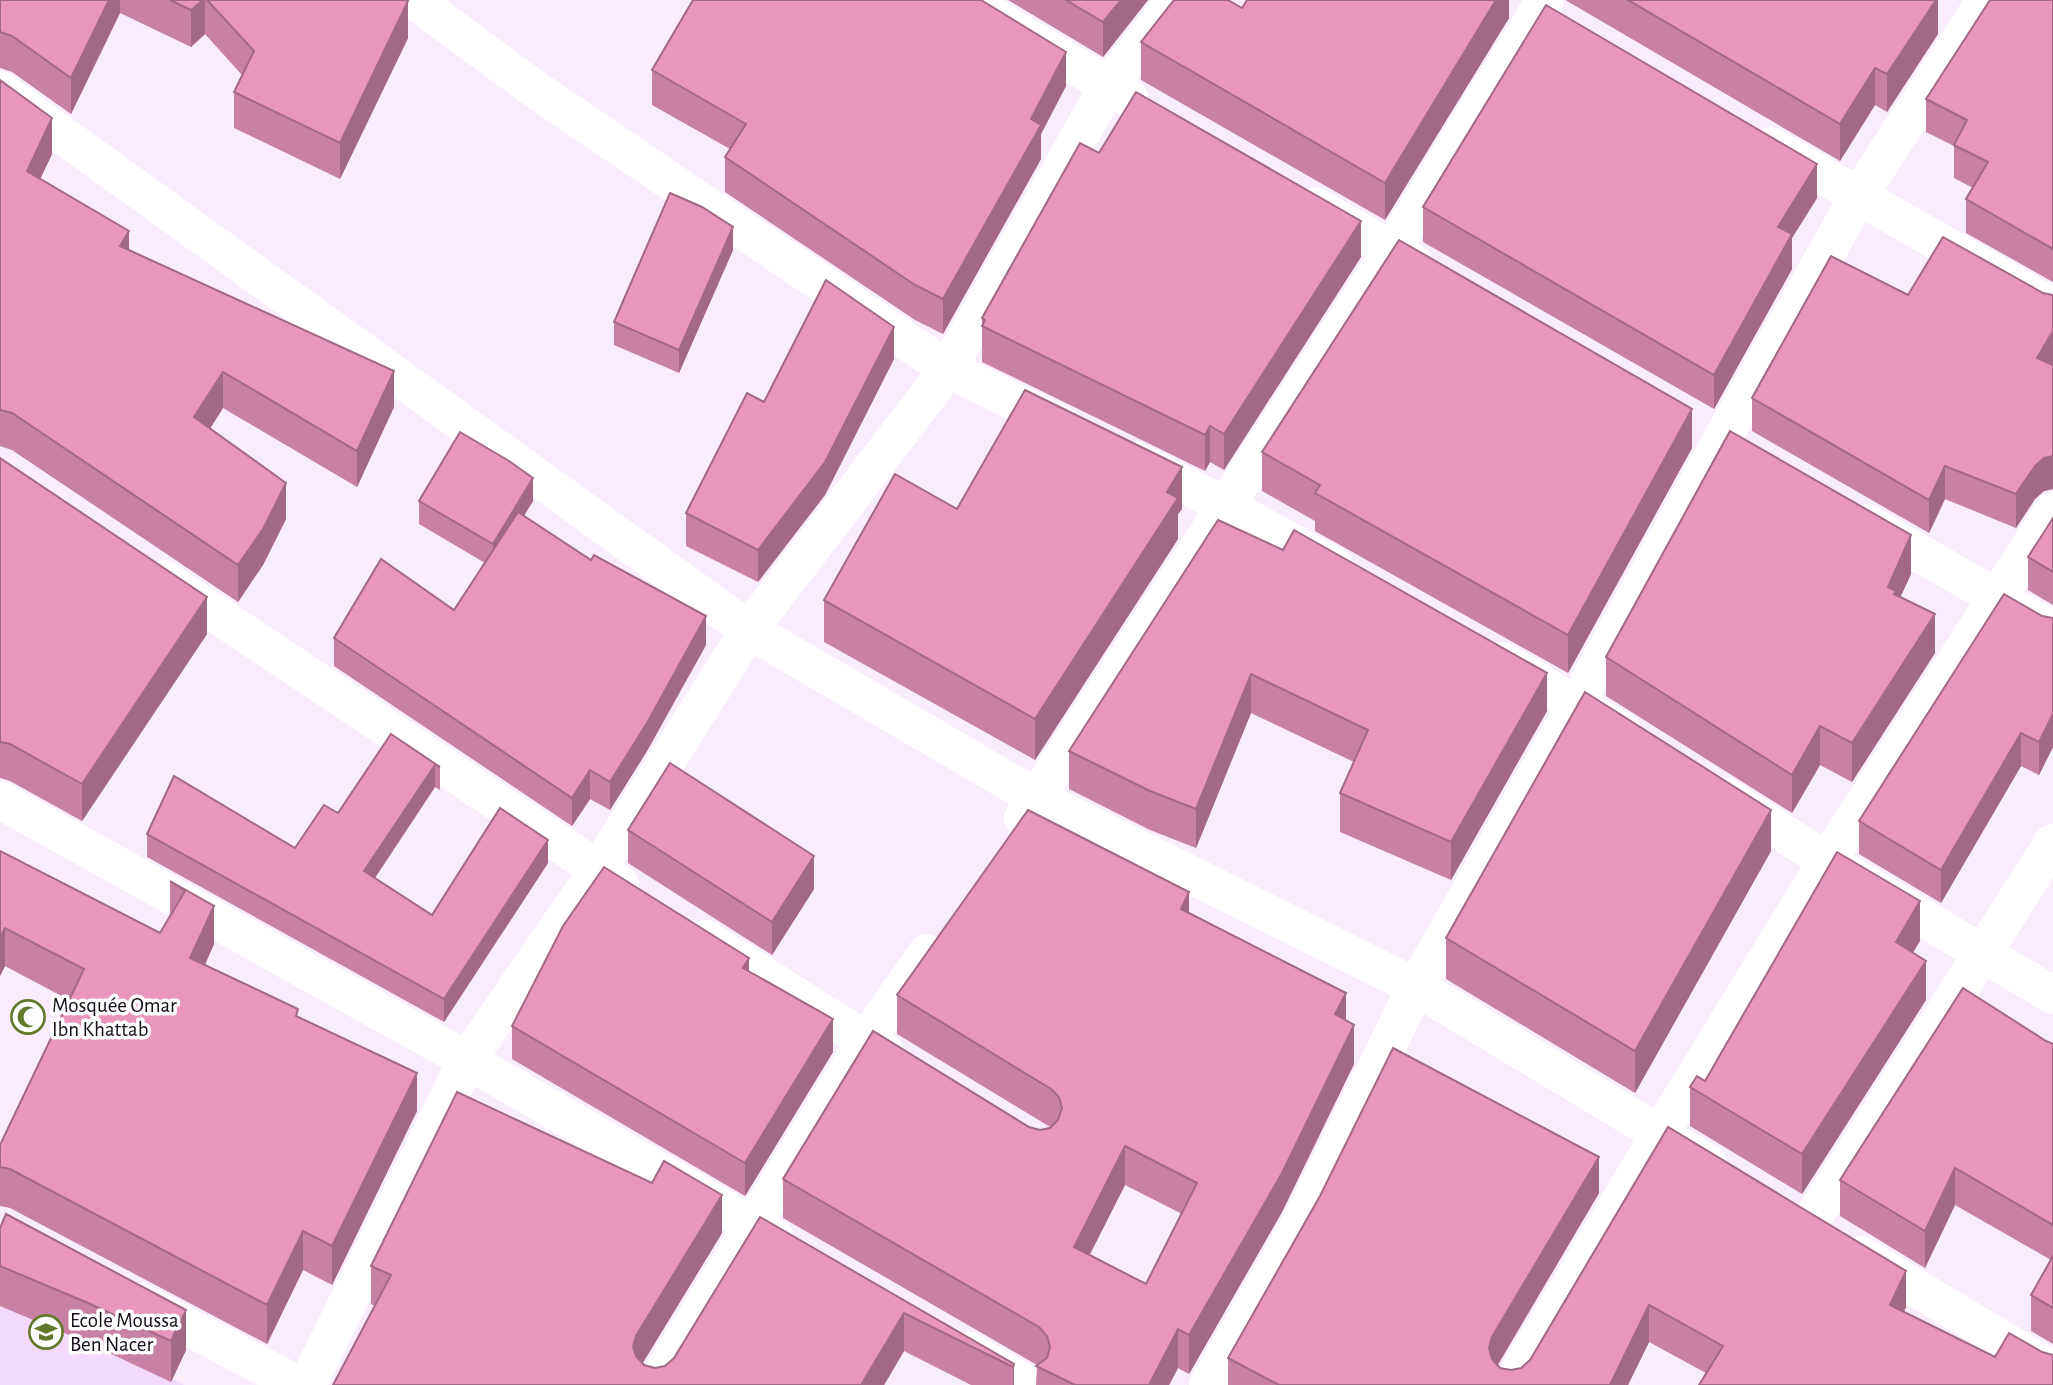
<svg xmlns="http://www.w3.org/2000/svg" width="2053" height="1385" viewBox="0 0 2053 1385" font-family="'Alegreya Sans',sans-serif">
<rect width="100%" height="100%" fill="#f8ecfd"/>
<path fill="#f3d9fd" d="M0,1279L184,1385H0Z"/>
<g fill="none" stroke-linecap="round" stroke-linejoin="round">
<g stroke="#fff" stroke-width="38">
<path d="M414,0L539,92L948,369L1064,426"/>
<path d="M966,0L1129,98"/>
<path d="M0,90L749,630L1037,798L1416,987L1708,1163"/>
<path d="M1771,146L2053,307"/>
<path d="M1315,206L1414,263"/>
<path d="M1134,460L1226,506L1334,566"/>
<path d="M1867,523L2053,630"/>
<path d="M164,579L620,884"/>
<path d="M1503,661L1623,732"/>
<path d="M1727,797L1827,861L2053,995"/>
<path d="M0,800L467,1060L775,1238"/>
<path d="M1023,818L1392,250L1545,0"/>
<path d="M706,939L886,1053"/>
<path d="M1809,1224L2053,843"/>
<path d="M1861,1255L2053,1370"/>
<path d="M141,1302L298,1385"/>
<path d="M969,1351L1028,1385"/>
<path d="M307,1385L467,1060L598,870L749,630L948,369L1108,86L1176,0"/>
<path d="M655,1385L866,1040L927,953"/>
<path d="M1208,1385L1301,1222L1416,987L1577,703L1721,441L1858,197L1986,0"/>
<path d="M1511,1385L1660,1134L1827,861L2053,511"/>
</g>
</g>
<g fill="#c881a3" fill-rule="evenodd">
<path d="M0,0H406L408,38L340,179L234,128V92L242,75L205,34L191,47L120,13L71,114L12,72L0,68Z"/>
<path d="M1008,0H1148L1103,57Z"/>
<path d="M1509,0V18L1385,220L1141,80V42L1242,8Z"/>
<path d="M1566,0H1938V34L1887,112L1875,105L1840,161L1567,1Z"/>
<path d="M2053,0V282L1966,233V199L1973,188L1954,178V146L1926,132V99Z"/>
<path d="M652,70L1066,86L1041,134V159L943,334L915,320L725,192V157L730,149L652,105Z"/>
<path d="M0,80L52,154L40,179L129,250L394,407L357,487L223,408L210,429L286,519L263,565L238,602L12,450L0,446Z"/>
<path d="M1099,153L1361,257L1224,470L1210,462L1205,471L982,362V318Z"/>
<path d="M1817,198L1792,238V269L1714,409L1423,242V207Z"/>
<path d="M733,250L679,373L614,345V322Z"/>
<path d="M2043,293L2053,295V489L2044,491L2035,499L2016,528L1945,499L1929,533L1752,431V398L1908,295Z"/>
<path d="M894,359L825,495L758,582L686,546V513L764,402Z"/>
<path d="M1692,448L1568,673L1315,531V521L1262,491V452Z"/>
<path d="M0,458L207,634L82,821L10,781L0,778Z"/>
<path d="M419,501H533L524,515L706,645L647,751L610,810L590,799L572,826L334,666V638L454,610L485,563L419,524Z"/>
<path d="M957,509H1182L1178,514V539L1035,760L824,642V600Z"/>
<path d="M2053,518V605L2028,590V557Z"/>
<path d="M1218,520L1547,711L1451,880L1340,832V793L1354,762L1251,713L1196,848L1150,830L1069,789V751Z"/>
<path d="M1911,574L1900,597L1935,653L1852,782L1820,765L1792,813L1606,696V657Z"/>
<path d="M2004,594L2053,747L2039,775L2021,766L1941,903L1859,854V821Z"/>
<path d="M391,734L440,767V790L435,787L375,878L432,915L548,863L444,1022L147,857V834L295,848L338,813Z"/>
<path d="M628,830L814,889L772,955L628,863Z"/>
<path d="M0,851L160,933L170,916V881L214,906V944L205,965L298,1017L417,1111L332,1285L303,1270L267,1344L10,1208L0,1206V1145L69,1000L5,966L0,976Z"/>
<path d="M1771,851L1635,1093L1446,979V938Z"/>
<path d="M1189,913L1346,1020L1354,1064L1282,1212L1189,1374L1178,1368L1169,1385H1036L1037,1365L783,1218V1179L1029,1127L1040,1130L1050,1127L897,1034V995ZM1125,1185L1182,1214L1146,1284L1089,1255Z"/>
<path d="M1920,941L1913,952L1926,1000L1802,1194L1690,1126V1087L1705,1081Z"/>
<path d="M749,971L833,1052L745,1196L512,1059V1026Z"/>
<path d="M2046,1041L2053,1044V1344L2031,1331V1295L2051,1260L1955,1205L1925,1268L1840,1216V1180Z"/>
<path d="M1668,1127L1906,1307L1904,1312L1995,1357L2042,1352L2053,1355L1706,1373L1649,1342L1628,1385H1228V1358L1599,1193L1498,1365L1500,1368L1511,1370L1521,1368L1530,1360Z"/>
<path d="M760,1217L1014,1364V1385H971L904,1351L884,1385H333L375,1306L371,1304V1266L722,1233L642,1364L644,1365L655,1368L665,1366L674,1358Z"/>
<path d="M0,1228L186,1350L171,1382L88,1343L0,1306Z"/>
</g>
<g fill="#a36984">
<path d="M109,0H120V13L71,114V78Z"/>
<path d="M203,0H205V34L191,47V10Z"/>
<path d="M1121,0H1148L1103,57V22Z"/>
<path d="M1496,0H1509V18L1385,220V183Z"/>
<path d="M1936,0H1938V34L1887,112V74Z"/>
<path d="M408,1V38L340,179V143Z"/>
<path d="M1066,52V86L1041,134V159L943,334V299L1031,119Z"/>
<path d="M1875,68V105L1840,161V124Z"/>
<path d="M52,118V154L27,207V171Z"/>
<path d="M1817,164V198L1792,238V269L1714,409V375L1778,227Z"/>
<path d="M1361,221V257L1224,470V434Z"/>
<path d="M733,227V250L679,373V350Z"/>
<path d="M129,231V268L120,246Z"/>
<path d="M894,327V359L825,495L758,582V550Z"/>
<path d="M2053,331V365L2037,358Z"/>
<path d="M394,371V407L357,487V451Z"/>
<path d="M223,372V408L194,453V417Z"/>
<path d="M1692,409V448L1568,673V635Z"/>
<path d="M1210,426V462L1205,471V435Z"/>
<path d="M2053,456V489L2044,491L2035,499L2016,528V494L2035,466L2044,458Z"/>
<path d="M1945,466V499L1929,533V500Z"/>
<path d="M1182,467V509L1178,514V539L1035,760V719Z"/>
<path d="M533,478V501L493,567V544Z"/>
<path d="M286,483V519L263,565L238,602V565Z"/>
<path d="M1911,535V574L1896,607L1888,587Z"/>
<path d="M207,597V634L82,821V784Z"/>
<path d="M1935,614V653L1852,782V743Z"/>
<path d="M706,616V645L647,751L610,810V782Z"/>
<path d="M1547,673V711L1451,880V842Z"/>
<path d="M1251,674V713L1196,848V809Z"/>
<path d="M2053,714V747L2039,775V742Z"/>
<path d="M1820,726V765L1792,813V775Z"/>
<path d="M2021,733V766L1941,903V870Z"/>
<path d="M435,765V787L364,894V871Z"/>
<path d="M590,770V799L572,826V798Z"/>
<path d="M1771,810V851L1635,1093V1051Z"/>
<path d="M548,840V863L444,1022V999Z"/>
<path d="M814,856V889L772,955V922Z"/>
<path d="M1189,892V931L1181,909Z"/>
<path d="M1920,901V941L1896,981V942Z"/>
<path d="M214,906V944L190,997V958Z"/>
<path d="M5,928V966L0,976V938Z"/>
<path d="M749,958V992L743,968Z"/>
<path d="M1926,961V1000L1802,1194V1154Z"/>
<path d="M1346,993V1032L1335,1014Z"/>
<path d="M833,1019V1052L745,1196V1163Z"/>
<path d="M1354,1025V1064L1282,1212L1189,1374V1335Z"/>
<path d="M417,1073V1111L332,1285V1246Z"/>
<path d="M1125,1146V1185L1074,1286V1247Z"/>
<path d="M1599,1157V1193L1492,1374L1489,1348L1492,1337Z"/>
<path d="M1955,1168V1205L1925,1268V1231Z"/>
<path d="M722,1195V1233L636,1374L633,1347L636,1336Z"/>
<path d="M303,1231V1270L267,1344V1305Z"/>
<path d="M1906,1271V1307L1890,1342V1305Z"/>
<path d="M1649,1305V1342L1628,1385H1610Z"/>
<path d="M186,1310V1350L171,1382V1341Z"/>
<path d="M904,1313V1351L884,1385H861Z"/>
<path d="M1178,1329V1368L1169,1385H1149Z"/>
<path d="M1014,1364V1385H1013V1367Z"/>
</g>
<g fill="#e996bd" stroke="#a36984" stroke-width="2" fill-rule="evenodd">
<path d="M0,0H109L71,78L12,36L0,32Z"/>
<path d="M170,0H203L191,10Z"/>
<path d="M207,0H406L408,1L340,143L234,92L254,51Z"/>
<path d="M693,0H981L1066,52L1031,119L1041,125L943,299L915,285L725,157L746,124L652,70Z"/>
<path d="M1066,0H1121L1103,22Z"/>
<path d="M1174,0H1228L1242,8L1247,0H1496L1385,183L1141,42Z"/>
<path d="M1628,0H1936L1887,74L1875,68L1840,124Z"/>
<path d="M1990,0H2053V249L1966,199L1988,162L1954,145L1967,120L1926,99Z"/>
<path d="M1546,5L1817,164L1778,227L1792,234L1714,375L1423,207Z"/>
<path d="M0,80L52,118L27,171L129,231L120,246L394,371L357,451L223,372L194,417L286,483L263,529L238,565L12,413L0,410Z"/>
<path d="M1136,92L1361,221L1224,434L1210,426L1205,435L982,326L985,320L982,318L1080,143L1099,153Z"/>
<path d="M670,193L702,207L733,227L679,350L614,322Z"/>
<path d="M1943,237L2043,293L2053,295V331L2037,358L2053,365V456L2044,458L2035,466L2016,494L1945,466L1929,500L1752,398L1831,256L1908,295Z"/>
<path d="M1399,240L1692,409L1568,635L1315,493L1320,485L1262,452Z"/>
<path d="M826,280L894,327L825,462L758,550L686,513L747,393L764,402Z"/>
<path d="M1025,390L1182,467L1167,492L1178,498L1035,719L824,600L895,474L957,509Z"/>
<path d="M1730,431L1911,535L1888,587L1896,591L1894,594L1935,614L1852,743L1820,726L1792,775L1606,657Z"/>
<path d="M460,432L509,461L533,478L493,544L419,501Z"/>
<path d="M0,458L207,597L82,784L10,744L0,742Z"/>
<path d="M518,512L591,560L594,555L706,616L647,723L610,782L590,770L572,798L334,638L381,559L454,610Z"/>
<path d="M2053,518V572L2028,557Z"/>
<path d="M1218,520L1283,550L1294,530L1547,673L1451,842L1340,793L1368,730L1251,674L1196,809L1150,791L1069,751Z"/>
<path d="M2004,594L2042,616L2053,618V714L2039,742L2021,733L1941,870L1859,821Z"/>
<path d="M1585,692L1771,810L1635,1051L1446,938Z"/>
<path d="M391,734L440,767L435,765L364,871L432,915L500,808L548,840L444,999L147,834L174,776L295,848L324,805L338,813Z"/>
<path d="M670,763L814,856L772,922L628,830Z"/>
<path d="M1028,810L1189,892L1181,909L1346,993L1335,1014L1354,1025L1282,1173L1189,1335L1178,1329L1149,1385H1075L1036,1366L1047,1358L1050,1347L1047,1336L1039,1327L783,1179L873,1031L1029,1127L1040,1130L1050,1128L1058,1120L1062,1108L1059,1097L1051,1089L897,995ZM1125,1146L1197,1183L1146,1284L1074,1247Z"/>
<path d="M0,851L160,933L185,891L170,881L214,906L190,958L298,1009L296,1016L417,1073L332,1246L303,1231L267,1305L10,1169L0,1167V1145L84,969L5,928L0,938Z"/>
<path d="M1837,852L1920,901L1896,942L1926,961L1802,1154L1690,1087L1697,1076L1705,1081Z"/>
<path d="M604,867L749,958L743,968L833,1019L745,1163L512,1026L563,926Z"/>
<path d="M1963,988L2046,1041L2053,1044V1225L1955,1168L1925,1231L1840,1180Z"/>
<path d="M1393,1048L1599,1157L1492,1337L1489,1348L1492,1359L1500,1368L1511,1370L1521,1368L1530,1360L1668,1127L1906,1271L1890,1305L1995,1357L2009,1333L2042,1352L2053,1355V1385H1699L1723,1346L1649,1305L1610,1385H1279L1228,1358L1320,1196Z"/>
<path d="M457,1092L652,1183L664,1161L722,1195L636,1336L633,1347L636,1356L644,1365L655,1368L665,1366L674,1358L760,1217L1014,1364L1013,1367L904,1313L861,1385H333L391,1275L371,1266Z"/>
<path d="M6,1214L186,1310L171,1341L88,1303L0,1266V1228Z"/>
<path d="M2053,1256V1308L2031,1295Z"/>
</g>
<defs>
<g id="mosque-ring" transform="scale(1.75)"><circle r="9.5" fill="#fefefe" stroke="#62792c" stroke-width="1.5"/><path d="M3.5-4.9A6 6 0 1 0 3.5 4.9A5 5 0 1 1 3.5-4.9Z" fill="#62792c"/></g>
<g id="school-ring" transform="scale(1.75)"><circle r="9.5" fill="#fefefe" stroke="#62792c" stroke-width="1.5"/><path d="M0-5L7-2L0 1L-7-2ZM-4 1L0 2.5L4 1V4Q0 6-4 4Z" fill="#62792c"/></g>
</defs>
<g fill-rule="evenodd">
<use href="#mosque-ring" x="28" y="1017"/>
<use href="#school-ring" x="46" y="1332"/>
</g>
<g text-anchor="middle" stroke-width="7" stroke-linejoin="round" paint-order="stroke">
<g font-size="21" fill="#150e18" stroke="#fefefe" text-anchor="start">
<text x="52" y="1012">Mosquée Omar<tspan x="52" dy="24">Ibn Khattab</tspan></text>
<text x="70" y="1327">Ecole Moussa<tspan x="70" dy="24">Ben Nacer</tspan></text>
</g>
</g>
</svg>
